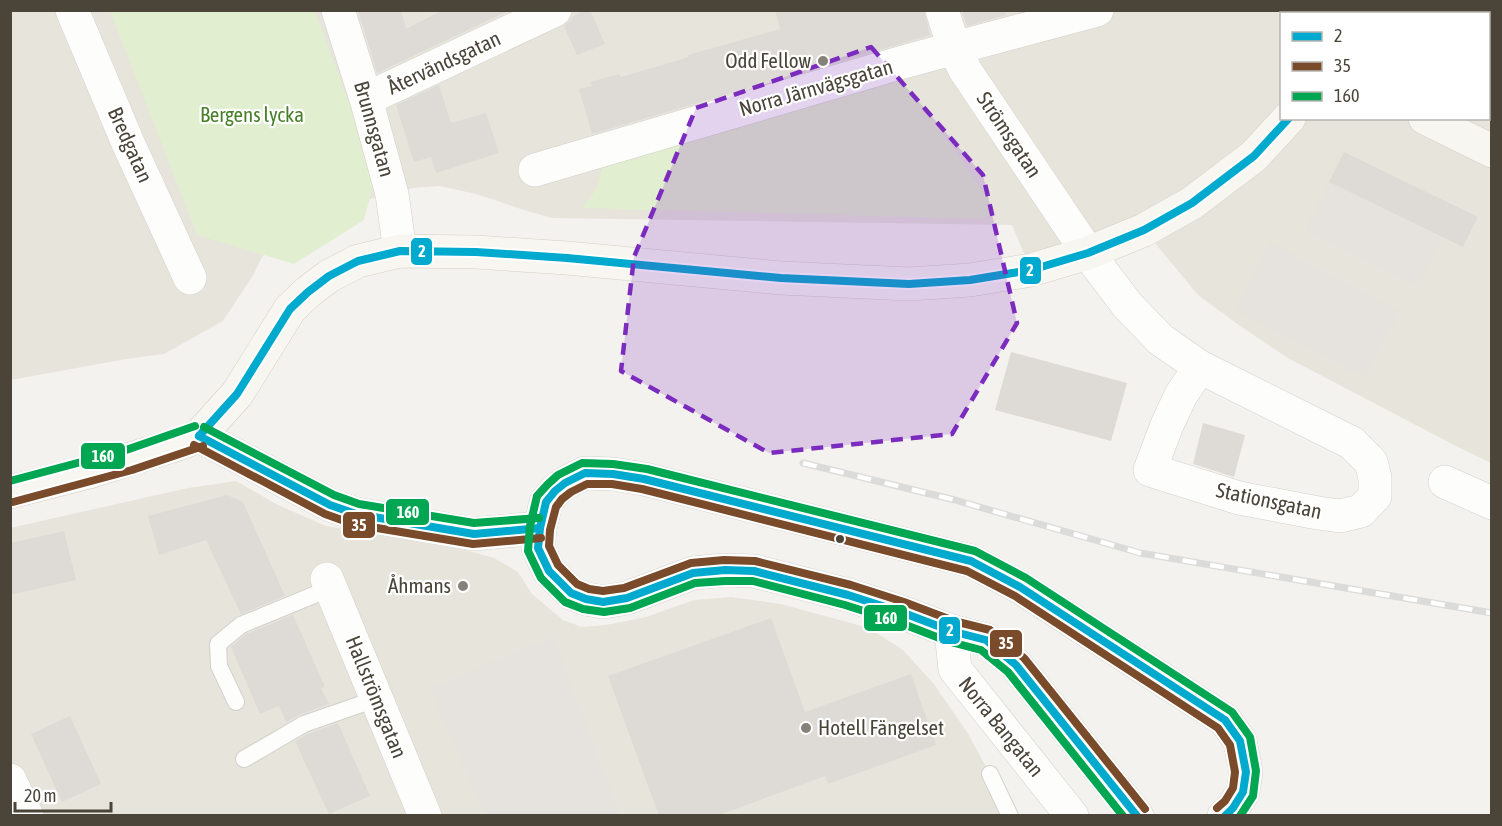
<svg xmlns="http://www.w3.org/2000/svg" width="1502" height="826" viewBox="0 0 1502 826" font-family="'Asap Condensed',sans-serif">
<rect width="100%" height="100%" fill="#f4f2ee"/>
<g fill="#e7e4dc" fill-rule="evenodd">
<path d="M11,11H1491V463L1456,446L1286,357L1236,323L1199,296L1144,230L1031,270L1012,225L552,218L524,210L476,194L439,186L413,188L347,205L279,241L262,257L254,274L223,321L164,354L126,359L11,380ZM1282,14H1488V118H1282Z"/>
<path d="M236,481L278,505L326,526L465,550L494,558L518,572L532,594L563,620L582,627L606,625L646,617L694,600L731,597L781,604L869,628L903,650L934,684L967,732L990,774L1005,815H11L10,528L188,488Z"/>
</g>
<g fill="#e1eecf">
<path d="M110,11H315L350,105L374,183L364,220L294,264L197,235Z"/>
<path d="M904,80L988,198L989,215L979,219L582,208C594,194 600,185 602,166Z"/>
</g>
<g fill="#e6e3df">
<path d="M1329,182L1442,237L1417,286L1305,231Z"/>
<path d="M1270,242L1400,312L1365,379L1234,309Z"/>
<path d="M553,637L621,815H484L429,688Z"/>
</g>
<g fill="#dedbd6">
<path d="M358,10H401L406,29L443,10H510L377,73Z"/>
<path d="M585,10H590L605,44L577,55L564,26L570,21L572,17Z"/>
<path d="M775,10H924L930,35L592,134L579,89L592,86L590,82L619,74L621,77L689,57L688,55L780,29Z"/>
<path d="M962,10H1005L1006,15L967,26Z"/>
<path d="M439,85L451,123L486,113L499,153L436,173L431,157L414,162L396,105Z"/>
<path d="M1344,152L1478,217L1463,247L1329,182Z"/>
<path d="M1011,352L1127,383L1111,441L995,410Z"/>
<path d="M1203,423L1245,435L1234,477L1193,464Z"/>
<path d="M227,495L243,502L285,596L241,614L206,540L159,555L148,516Z"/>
<path d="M64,531L76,580L10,595V543Z"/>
<path d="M293,615L325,687L321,688L329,704L301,714L286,722L279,706L260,714L231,647L246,634Z"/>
<path d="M771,618L805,712L911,674L936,745L828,784L825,776L717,816H659L608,676Z"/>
<path d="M70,716L101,784L62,802L31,734Z"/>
<path d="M338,723L370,796L329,814L295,741L308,734Z"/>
</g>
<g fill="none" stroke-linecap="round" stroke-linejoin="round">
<g stroke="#d2d0cb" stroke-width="18">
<g id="lane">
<path d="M236,702L219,666L218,644L241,625L331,588"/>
<path d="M244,759L304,724L376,699"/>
<path d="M990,774L1010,816"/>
</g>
</g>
<g stroke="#d2d0cb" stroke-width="34">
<g id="street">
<path d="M72,10L128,143L190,278"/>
<path d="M338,10L366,99L392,194L400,251"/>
<path d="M942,10L954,48L965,70L1088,253L1128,306L1161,340L1200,367L1352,443L1371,462L1375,478V496L1361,511L1340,516L1318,513L1239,498L1150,470L1167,425L1181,395L1200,367"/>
<path d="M366,99L555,10"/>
<path d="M535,170L903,62L1097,10"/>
<path d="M199,436L330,505L356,514L474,534L540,528"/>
<path d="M1445,482L1492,503"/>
<path d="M327,579L425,816"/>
<path d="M951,631L955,669L1072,816"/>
<path d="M10,780L27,816"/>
<path d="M1137,816L1016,665L986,640L951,631L901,612L848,595L754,571L725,570L693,573L627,598L603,602L586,599L571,593L549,571L538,548L540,528L546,502L555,491L565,483L585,473L613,474L644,479L971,561L1020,587L1225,720L1240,741L1246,772L1243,792L1233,808L1224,816"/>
</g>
</g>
<g stroke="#d3cfc5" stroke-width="34">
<g id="secondary">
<path d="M1355,14L1356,10"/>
<path d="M1425,118L1492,151"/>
<path d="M10,492L89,472L178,444L199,436L237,394L290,309L308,292L329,276L358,261L400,251L476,252L567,258L781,278L909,284L970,280L1031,270L1088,253L1144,230L1192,203L1254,156L1289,118"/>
</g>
</g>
<use href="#lane" stroke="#fdfdfc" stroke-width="16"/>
<use href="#street" stroke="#fdfdfc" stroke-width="33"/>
<use href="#secondary" stroke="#f7f6f1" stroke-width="33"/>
<g stroke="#dbdbda" stroke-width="7">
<path id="rail" d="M803,463L955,500L1140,553L1492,613"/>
</g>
<use href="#rail" stroke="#fff" stroke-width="4.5" stroke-dasharray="14" stroke-linecap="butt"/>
<g stroke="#fff" stroke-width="12">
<g id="bus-1">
<path d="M199,436L237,394L290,309L308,292L329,276L358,261L400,251L476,252L567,258L781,278L909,284L970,280L1031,270L1088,253L1144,230L1192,203L1254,156L1289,118"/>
<path d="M199,436L330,505L356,514L474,534L540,528"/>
<path d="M1137,816L1016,665L986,640L951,631L901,612L848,595L754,571L725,570L693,573L627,598L603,602L586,599L571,593L549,571L538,548L540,528L546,502L555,491L565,483L585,473L613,474L644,479L971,561L1020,587L1225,720L1240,741L1246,772L1243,792L1233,808L1225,816"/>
</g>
</g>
<g stroke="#fff" stroke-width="12">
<g id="bus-2">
<path d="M194,445L325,514L353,524L473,544L541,538"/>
<path d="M13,502L132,470L203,446"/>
<path d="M1145,809L1024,658L990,630L954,621L904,602L851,585L755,561L724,560L691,563L624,588L603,591L589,589L577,584L558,565L549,546L550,530L556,507L562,499L571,492L587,484H612L642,489L967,571L1015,596L1218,728L1230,745L1235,772L1233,788L1225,801L1217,808"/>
</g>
</g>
<g stroke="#fff" stroke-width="12">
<g id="bus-3">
<path d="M204,427L334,495L359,504L474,523L539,518"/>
<path d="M10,481L126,450L195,426"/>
<path d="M1123,816L1008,672L981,650L947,641L898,622L845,605L753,581H725L695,583L630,608L604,612L583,609L565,602L541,578L528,551L530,526L537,496L548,484L558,475L582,463L613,464L647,469L975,551L1026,578L1232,712L1250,737L1256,771L1253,796L1240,816"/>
</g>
</g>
<use href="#bus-1" stroke="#00a9ce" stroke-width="8"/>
<use href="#bus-2" stroke="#7a4b2a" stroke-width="8"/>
<use href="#bus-3" stroke="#00a651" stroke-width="8"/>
</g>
<path fill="#7b2cbf" fill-opacity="0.2" stroke="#7b2cbf" stroke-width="4.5" stroke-dasharray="12 8" stroke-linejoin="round" d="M871,47L983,175L1017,323L952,434L769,453L621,371L634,257L696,108Z"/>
<g fill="#868178" stroke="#fff" stroke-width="2">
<circle cx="823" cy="61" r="6"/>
<circle cx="463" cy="586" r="6"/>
<circle cx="806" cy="728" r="6"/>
</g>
<circle fill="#4b4439" stroke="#fff" stroke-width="2" cx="840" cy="539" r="5"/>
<g text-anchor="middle" stroke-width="4.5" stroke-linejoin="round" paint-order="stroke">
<g font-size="21" fill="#4b4439" stroke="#fff" text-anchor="end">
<text x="811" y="68">Odd Fellow</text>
<text x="451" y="593">Åhmans</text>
<text x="818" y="735" text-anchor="start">Hotell Fängelset</text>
</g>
<g font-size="21" fill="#4b4439" stroke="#fff">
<text transform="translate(444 63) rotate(-25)" y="7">Återvändsgatan</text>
<text transform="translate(816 88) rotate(-16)" y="7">Norra Järnvägsgatan</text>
<text transform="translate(374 129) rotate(74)" y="7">Brunnsgatan</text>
<text transform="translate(1009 135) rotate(56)" y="7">Strömsgatan</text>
<text transform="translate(130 145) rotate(66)" y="7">Bredgatan</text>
<text transform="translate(1269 501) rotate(12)" y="7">Stationsgatan</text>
<text transform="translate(376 697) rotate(68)" y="7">Hallströmsgatan</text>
<text transform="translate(1001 727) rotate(51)" y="7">Norra Bangatan</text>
</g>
<g font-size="21" fill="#4a7f2a" stroke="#fff">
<text x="252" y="122">Bergens lycka</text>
</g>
</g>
<g stroke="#fff" stroke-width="2">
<rect x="410" y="237" width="23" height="29" rx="6" fill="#00a9ce"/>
<rect x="1019" y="256" width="23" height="29" rx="6" fill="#00a9ce"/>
<rect x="80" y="442" width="46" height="28" rx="6" fill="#00a651"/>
<rect x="385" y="498" width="45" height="28" rx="6" fill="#00a651"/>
<rect x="342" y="511" width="34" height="28" rx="6" fill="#7a4b2a"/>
<rect x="863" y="604" width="45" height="28" rx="6" fill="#00a651"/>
<rect x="938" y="616" width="23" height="29" rx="6" fill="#00a9ce"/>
<rect x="989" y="629" width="34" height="29" rx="6" fill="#7a4b2a"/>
</g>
<g font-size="16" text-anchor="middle" font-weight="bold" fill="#fff">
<text x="422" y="257">2</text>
<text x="1030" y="276">2</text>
<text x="103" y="462">160</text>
<text x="408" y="518">160</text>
<text x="359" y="531">35</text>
<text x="886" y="624">160</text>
<text x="950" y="636">2</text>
<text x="1006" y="649">35</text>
</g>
<rect width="1502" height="826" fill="none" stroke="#4b4439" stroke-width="24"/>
<rect x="1280" y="12" width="210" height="108" fill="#ffffff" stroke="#b7b4b0" stroke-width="1.5"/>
<rect x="1292" y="32" width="30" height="9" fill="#00a9ce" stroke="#b7b4b0" stroke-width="1.5"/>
<text x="1334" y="42" font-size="18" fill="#4b4439">2</text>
<rect x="1292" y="62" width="30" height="9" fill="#7a4b2a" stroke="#b7b4b0" stroke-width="1.5"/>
<text x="1334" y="72" font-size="18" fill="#4b4439">35</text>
<rect x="1292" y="92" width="30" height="9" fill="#00a651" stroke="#b7b4b0" stroke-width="1.5"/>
<text x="1334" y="102" font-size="18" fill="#4b4439">160</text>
<path d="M15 802v9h96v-9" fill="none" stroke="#4b4439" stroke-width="3"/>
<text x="24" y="802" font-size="18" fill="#4b4439" stroke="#ffffff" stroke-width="4.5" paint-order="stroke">20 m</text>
</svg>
